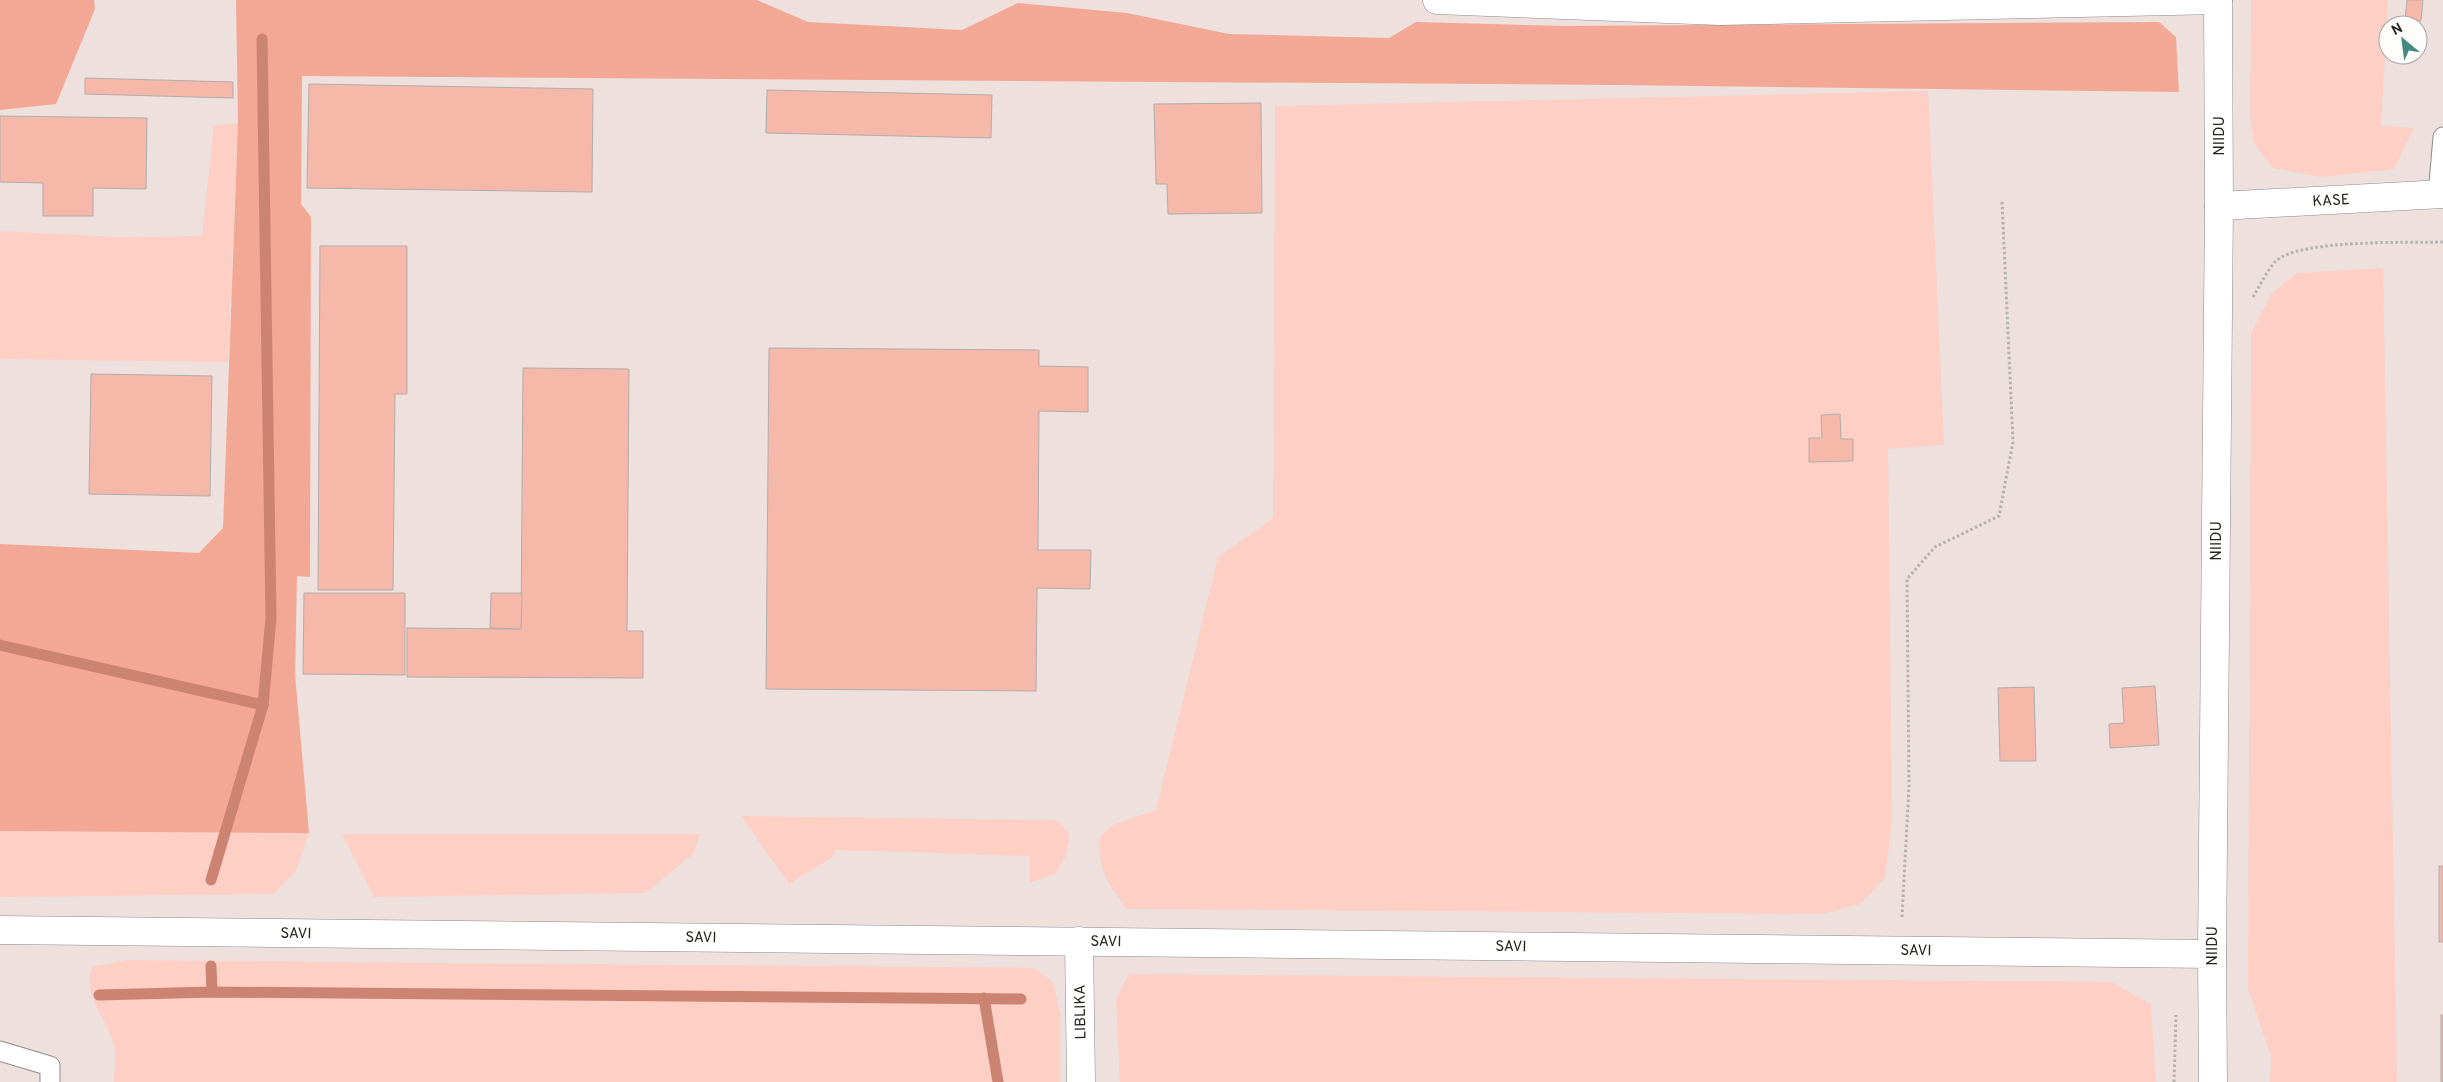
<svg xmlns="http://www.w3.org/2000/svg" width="2443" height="1082" viewBox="0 0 2443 1082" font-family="Overpass,sans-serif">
<rect width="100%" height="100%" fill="#f2efee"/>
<path fill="#ede0dd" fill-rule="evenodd" d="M0,0H2443V1082H0ZM2388,25H2418V55H2388Z"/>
<g fill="#fecfc4">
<path d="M2251,0H2388L2381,126L2414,128L2394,169L2321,177L2272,168L2254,143L2250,118Z"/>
<path d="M1928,91L1944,445L1888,449L1892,821L1885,878L1860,904L1824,914L1127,909C1107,882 1098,872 1100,837L1113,825L1156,810L1218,557L1273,518L1275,106Z"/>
<path d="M238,123L228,362L0,359V231L119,237L202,236L214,125Z"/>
<path d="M2383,268L2397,1082H2270L2271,1056L2248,989L2251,333L2272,293L2297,273Z"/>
<path d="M741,816L1057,820L1069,833L1066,855L1056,874L1030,882V856L835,850L833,857L789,884Z"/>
<path d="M0,831L309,833L296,871L274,894L0,897Z"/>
<path d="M342,834H700L694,853L646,893L374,897Z"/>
<path d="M126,960L1033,968L1053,982L1060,1014V1082H114C114,1070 117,1054 113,1043C106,1017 82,995 92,967Z"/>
<path d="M1129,974L2111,982L2151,1004L2156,1082H1120L1116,999Z"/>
</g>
<g fill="#f3a795">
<path d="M0,0H94L95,9L56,104L0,110Z"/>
<path d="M236,0H757L808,22L962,30L1018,3L1127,13L1229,34L1389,38L1416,22L1566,26L2159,22L2176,37L2179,92L1618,85L302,76L301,204L311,217L310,577L297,576L295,674L309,833L0,831V544L199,553L223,528L238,123Z"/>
</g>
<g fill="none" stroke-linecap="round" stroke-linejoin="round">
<g stroke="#cb8372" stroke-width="11">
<path d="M262,39L271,618L263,705"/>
<path d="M0,645L263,705L211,880"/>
<path d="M211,966L212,992"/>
<path d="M99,995L212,992L1021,999"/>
<path d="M984,998L998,1082"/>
</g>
</g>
<g fill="#f6b8a9" stroke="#b0adac">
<path d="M2407,0H2423L2421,21L2405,20Z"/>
<path d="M85,78L233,82V98L85,94Z"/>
<path d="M309,84L593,89L592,192L307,188Z"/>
<path d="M767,90L992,95L991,138L766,133Z"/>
<path d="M1261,103L1262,213L1168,214L1167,184H1156L1154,104Z"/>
<path d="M0,116L147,118L146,189L93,188V216H43V183L0,182Z"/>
<path d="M320,246H407V394H395L393,590H318Z"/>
<path d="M769,348L1039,350V366L1088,367V412L1039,411L1038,550H1091L1090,589L1037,588L1036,691L766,689Z"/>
<path d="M523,368L629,369L627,631H643V678L407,677V628L521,629Z"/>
<path d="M91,374L212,376L210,496L89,494Z"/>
<path d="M1840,414L1841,439H1853V461L1809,462V438H1822L1821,415Z"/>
<path d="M304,593H405V675L303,674Z"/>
<path d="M491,593H522L521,629L490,628Z"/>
<path d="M2155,686L2159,745L2110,748L2109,724L2124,723L2122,688Z"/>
<path d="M2034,687L2036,761H2000L1998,688Z"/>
<rect x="2439" y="866" width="4" height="76"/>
<rect x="2441" y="1015" width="2" height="67"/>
</g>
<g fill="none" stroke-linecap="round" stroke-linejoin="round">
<g stroke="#8f8b8a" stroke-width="21">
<g id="service">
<path d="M2438,194L2443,137"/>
<path d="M0,1051L50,1066V1082"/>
</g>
</g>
<g stroke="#8f8b8a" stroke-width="29">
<g id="minor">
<path d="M1437,0L1720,11L2218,0"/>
<path d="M2219,206L2443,194"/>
<path d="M1079,941L1081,1082"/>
<path d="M2212,954L2219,206L2218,0"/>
</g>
</g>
<g stroke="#8f8b8a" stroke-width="29">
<path id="tertiary" d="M0,930L2212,954L2213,1082"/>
</g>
<g stroke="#b4b1b0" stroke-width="3" stroke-dasharray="2.5 2.5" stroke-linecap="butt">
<path d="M2253,297C2260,286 2267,270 2276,261C2299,239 2409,243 2443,242"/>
<path d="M1902,917L1909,786L1907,579L1935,547L1999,516L2013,442L2002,201"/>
<path d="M2174,1082L2176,1015"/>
</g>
<use href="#service" stroke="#fff" stroke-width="19"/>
<use href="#minor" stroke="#fff" stroke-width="28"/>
<use href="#tertiary" stroke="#fff" stroke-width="28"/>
</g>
<g text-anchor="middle" stroke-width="4" stroke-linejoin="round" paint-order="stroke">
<g font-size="15" fill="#242322" stroke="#fffcfc">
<text transform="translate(2219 136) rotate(-90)" y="5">NIIDU</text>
<text transform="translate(2331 200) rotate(-3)" y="5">KASE</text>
<text transform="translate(2216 541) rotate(-90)" y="5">NIIDU</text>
<text transform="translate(296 933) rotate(1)" y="5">SAVI</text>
<text transform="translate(701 937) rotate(1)" y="5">SAVI</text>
<text transform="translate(1106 941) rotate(1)" y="5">SAVI</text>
<text transform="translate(1511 946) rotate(1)" y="5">SAVI</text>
<text transform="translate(2212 946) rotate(-90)" y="5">NIIDU</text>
<text transform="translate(1916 950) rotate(1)" y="5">SAVI</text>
<text transform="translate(1080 1012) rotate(-91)" y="5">LIBLIKA</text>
</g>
</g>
<g transform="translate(2403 40) rotate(331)"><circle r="24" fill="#fffcfc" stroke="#a7a5a5"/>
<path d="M0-4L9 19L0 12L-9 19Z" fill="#448980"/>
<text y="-8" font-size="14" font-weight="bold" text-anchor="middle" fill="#242322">N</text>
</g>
</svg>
